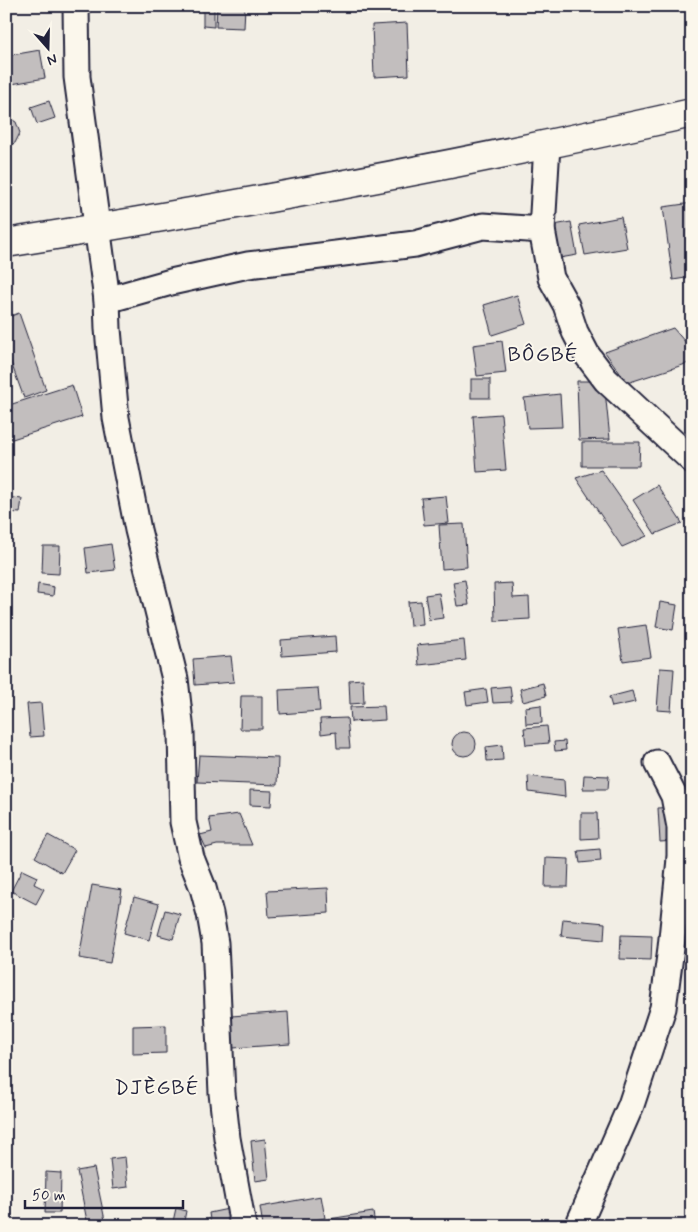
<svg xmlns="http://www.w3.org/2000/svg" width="698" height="1232" viewBox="0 0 698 1232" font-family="Mynerve,sans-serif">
<rect width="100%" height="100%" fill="#f2eee5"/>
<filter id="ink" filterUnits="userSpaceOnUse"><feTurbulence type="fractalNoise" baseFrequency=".02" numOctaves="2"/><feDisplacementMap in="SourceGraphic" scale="10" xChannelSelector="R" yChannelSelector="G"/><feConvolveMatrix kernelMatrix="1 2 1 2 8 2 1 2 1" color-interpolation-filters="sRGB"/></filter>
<g filter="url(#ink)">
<g fill="#c2bebe" stroke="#22223b">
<path d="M106,6H148V9L106,11Z"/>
<path d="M203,6H214V27L203,26Z"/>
<path d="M217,6H245L244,28L216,27Z"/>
<path d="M407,23L409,75L374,77L372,25Z"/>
<path d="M40,50L45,78L6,85V56Z"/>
<path d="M49,101L55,118L37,124L31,107Z"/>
<path d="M6,116L16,122L20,133L15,143L6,146Z"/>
<path d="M692,203V277L673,280L663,207Z"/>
<path d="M621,217L627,248L585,255L579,225Z"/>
<path d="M571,222L577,255L554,259L548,226Z"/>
<path d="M517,295L526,324L492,335L484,305Z"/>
<path d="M19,313L46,390L24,398L6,349V318Z"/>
<path d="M673,328L692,350V362L627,383L605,352Z"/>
<path d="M502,341L506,373L477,376L473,345Z"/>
<rect x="471" y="379" width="19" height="19"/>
<path d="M577,381H604L610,439L579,440Z"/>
<path d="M72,385L82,417L6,441V406Z"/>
<path d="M560,394L562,427L528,428L524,398Z"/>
<path d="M501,414L506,470L477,472L473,416Z"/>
<path d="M582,442H640L639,466H582Z"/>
<path d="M601,470L647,536L622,547L576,478Z"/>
<path d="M657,485L682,523L655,534L633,500Z"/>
<path d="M446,496L449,523L424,525L421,498Z"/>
<path d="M6,497L22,499L20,513L6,512Z"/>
<path d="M464,524L467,567L442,569L439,525Z"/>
<path d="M111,544L115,570L88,573L85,548Z"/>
<path d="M43,546H60L59,574L42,573Z"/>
<path d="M465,580L469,605L457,606L453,582Z"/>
<path d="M512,583L513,598L529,597L530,619L495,621L494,584Z"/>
<path d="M38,584L54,587L53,596L37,594Z"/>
<path d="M439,593L443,618L429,620L425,595Z"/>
<path d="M421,601L423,625L410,626L408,602Z"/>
<path d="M660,602L677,605L673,630L656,627Z"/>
<path d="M646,625L651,657L623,661L618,629Z"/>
<path d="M335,636L336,652L282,656L281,640Z"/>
<path d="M464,640L466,660L419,665L417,645Z"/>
<path d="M231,656L234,682L195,685L193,659Z"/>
<path d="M660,668L674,669L671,711L657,710Z"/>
<path d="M363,679L364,703L350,704L349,680Z"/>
<path d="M543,683L546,696L523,702L520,689Z"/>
<path d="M510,686L512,702L493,703L491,688Z"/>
<path d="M318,688L320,711L280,714L279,690Z"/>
<path d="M486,689L488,702L467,705L465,692Z"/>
<path d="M632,691L635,702L612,707L609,697Z"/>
<path d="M241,696H262V729H240Z"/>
<path d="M41,703L44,736L30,737L27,704Z"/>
<path d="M541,705L542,723L526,724L525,707Z"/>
<path d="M384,706L385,720L351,722L350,707Z"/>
<path d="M347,718L350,748H337L336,732L321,734L320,719Z"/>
<path d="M547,726L549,743L526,745L524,728Z"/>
<circle cx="464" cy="744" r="12"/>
<path d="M565,741L566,750L555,751L554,742Z"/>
<path d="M502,745L503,760L487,761L486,747Z"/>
<path d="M199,755L278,758L277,785L197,782Z"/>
<path d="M584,775L609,776L608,789H583Z"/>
<path d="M528,776L564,780L565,797L529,792Z"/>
<path d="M250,790L272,791L271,806L250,805Z"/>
<path d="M673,807L675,841L660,842L658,808Z"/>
<path d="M581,813H597L598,838L581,839Z"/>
<path d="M239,814L252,845H217L206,848L200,835L212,832L209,818Z"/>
<path d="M48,835L75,850L62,873L35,857Z"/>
<path d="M600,849L601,861L580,863L578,851Z"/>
<path d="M546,858L569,859L568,887H545Z"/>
<path d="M22,870L37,877L34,884L44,889L36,904L11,891Z"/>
<path d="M92,885L122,890L110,963L79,958Z"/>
<path d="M328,888L329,913L269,917L267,891Z"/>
<path d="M134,897L159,904L149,940L124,933Z"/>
<path d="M165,910L180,914L173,939L158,935Z"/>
<path d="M563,919L605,923L604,940L561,936Z"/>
<path d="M621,935L652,936L651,960L620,959Z"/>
<path d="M288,1012L290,1044L233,1048L231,1016Z"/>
<path d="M166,1025V1053L133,1054V1026Z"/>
<path d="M265,1139L269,1179L255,1181L251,1141Z"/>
<path d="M125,1157L128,1187L113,1189L110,1159Z"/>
<path d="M94,1168L106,1225L103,1226H88L77,1171Z"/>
<path d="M46,1172L61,1173L60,1213H45Z"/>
<path d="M321,1196L325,1218L283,1226H263L260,1207Z"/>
<path d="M176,1208L186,1211L183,1226H172Z"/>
<path d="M233,1208L236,1226H211L209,1213Z"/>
<path d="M373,1212L375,1226H330L329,1219Z"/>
</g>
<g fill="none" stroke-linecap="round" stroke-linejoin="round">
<g stroke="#22223b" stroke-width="29">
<g id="minor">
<path d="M76,6L77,77L107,300L108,329L116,418L138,530L175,679L181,732L183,822L191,858L203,888L210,914L215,943L222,1093L227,1138L243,1226"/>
<path d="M547,145L542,230L551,278L566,305L575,332L587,355L606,380L692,460"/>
<path d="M107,300L171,282L248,265L415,244L483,226L542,230"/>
<path d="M657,763L674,796L680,827V859L692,872"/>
<path d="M578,1226L631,1105L663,1008L671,948L680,859"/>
</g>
</g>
<g stroke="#22223b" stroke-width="31">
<path id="major" d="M6,243C236,206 465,164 692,113"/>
</g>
<use href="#minor" stroke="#fbf7ec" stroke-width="25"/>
<use href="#major" stroke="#fbf7ec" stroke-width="28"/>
</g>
</g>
<g text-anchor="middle" stroke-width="4" stroke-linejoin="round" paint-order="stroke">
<g font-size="21" letter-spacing="1" fill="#22223b" stroke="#fbf7ec">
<text x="543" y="361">BÔGBÉ</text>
<text x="157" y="1094">DJÈGBÉ</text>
</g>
</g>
<rect width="698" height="1232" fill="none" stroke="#fbf7ec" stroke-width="25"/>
<rect x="12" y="12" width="673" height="1207" fill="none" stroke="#22223b" stroke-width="2" filter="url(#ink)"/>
<g transform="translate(48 48) rotate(160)" stroke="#fbf7ec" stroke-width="4" paint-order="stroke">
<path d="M0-4L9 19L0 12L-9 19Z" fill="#22223b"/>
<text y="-8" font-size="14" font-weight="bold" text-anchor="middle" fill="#22223b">N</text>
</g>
<path d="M25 1200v8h158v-8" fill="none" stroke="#22223b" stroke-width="2.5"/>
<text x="32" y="1200" font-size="15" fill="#22223b" stroke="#fbf7ec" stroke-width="4" paint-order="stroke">50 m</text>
</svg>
